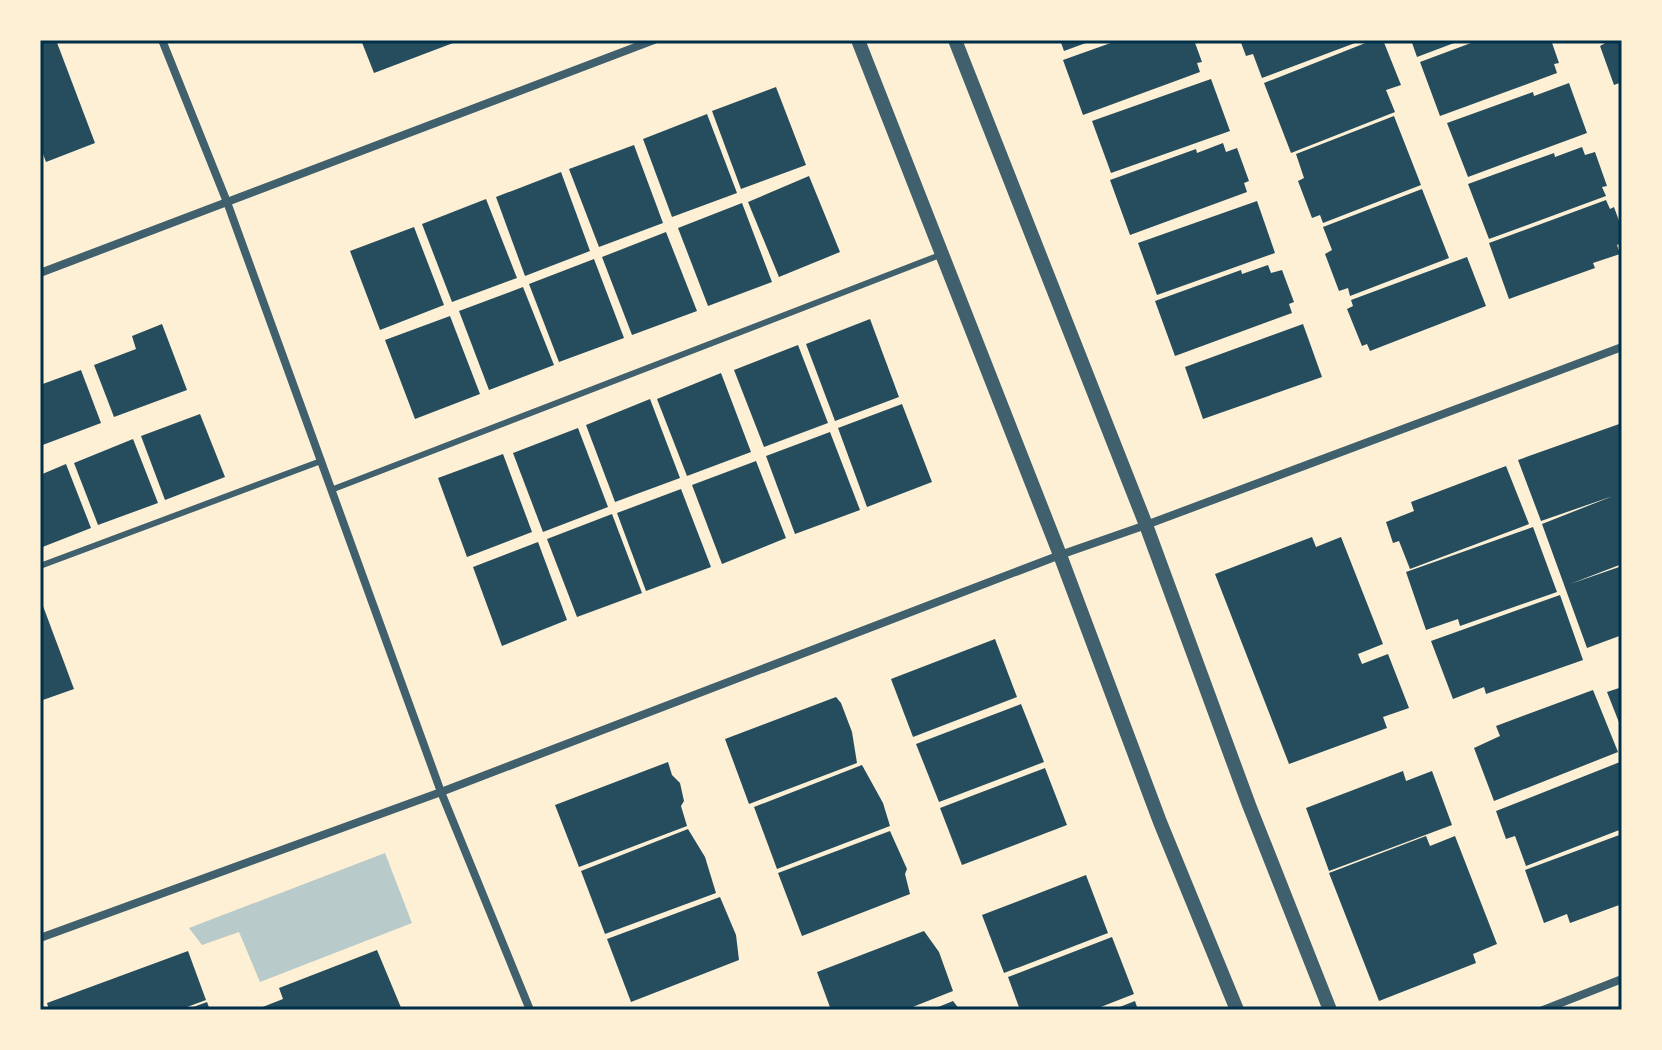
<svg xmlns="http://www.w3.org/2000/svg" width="1662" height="1050" viewBox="0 0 1662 1050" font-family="'Source Sans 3',sans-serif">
<rect width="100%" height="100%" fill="#fdf0d5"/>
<path fill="#b9caca" d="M385,853L412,923L260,982L239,932L202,945L189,928Z"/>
<g fill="#264d5e">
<path d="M40,40H56L95,143L46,162L40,146Z"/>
<path d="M361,40H461L374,73Z"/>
<path d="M1060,40H1094L1064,51Z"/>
<path d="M1119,40H1194L1202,62L1197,63L1200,72L1083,115L1063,60Z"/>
<path d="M1240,40H1363L1262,78L1253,54L1246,56Z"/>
<path d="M1373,40H1383L1401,85L1386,90L1395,112L1291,153L1264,83Z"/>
<path d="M1411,40H1462L1417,57Z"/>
<path d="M1479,40H1551L1559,63L1554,64L1557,73L1440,116L1420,62Z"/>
<path d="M1611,40H1622V82L1614,85L1600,46Z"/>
<path d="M1211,79L1230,131L1111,173L1092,121Z"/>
<path d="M1569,83L1587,133L1468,177L1447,123L1533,92L1534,96Z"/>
<path d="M776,87L806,165L741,189L712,111Z"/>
<path d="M707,114L737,193L672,217L643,139Z"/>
<path d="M1394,116L1421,185L1323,223L1320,215L1312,218L1298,181L1304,178L1296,154Z"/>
<path d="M1223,143L1226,152L1237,148L1249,181L1244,183L1247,192L1130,235L1110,180L1196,149L1197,153Z"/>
<path d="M634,145L663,223L599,247L569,169Z"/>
<path d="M1582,147L1585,155L1595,152L1607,186L1602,187L1606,196L1489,239L1468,184L1554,153L1555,157Z"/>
<path d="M561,172L590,251L525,276L496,197Z"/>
<path d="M809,176L840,252L779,277L748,202Z"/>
<path d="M1422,189L1449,258L1350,296L1348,288L1339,291L1325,254L1332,250L1323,227Z"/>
<path d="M486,199L517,278L452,302L422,224Z"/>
<path d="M1606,200L1610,209L1614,207L1622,229V243L1617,245L1620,254L1593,263L1595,268L1509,299L1489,243Z"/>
<path d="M1257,201L1275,253L1157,295L1138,243Z"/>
<path d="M742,203L772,282L708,306L678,228Z"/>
<path d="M414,227L444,305L380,330L350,251Z"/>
<path d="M666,232L697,311L632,335L602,257Z"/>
<path d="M1467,257L1486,306L1370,351L1367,344L1362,346L1347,309L1353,306L1351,300Z"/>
<path d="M594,259L624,338L559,362L529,284Z"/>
<path d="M1268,265L1271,273L1282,270L1294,302L1289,304L1292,313L1175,356L1155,301L1241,270L1242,274Z"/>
<path d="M523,287L554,365L489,390L459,311Z"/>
<path d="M450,316L480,394L415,419L385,340Z"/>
<path d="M870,319L899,397L835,421L806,344Z"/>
<path d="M162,324L187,390L114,417L94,365L136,349L132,336Z"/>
<path d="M1303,324L1322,377L1203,419L1185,367Z"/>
<path d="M798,345L828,423L764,447L734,370Z"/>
<path d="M81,370L101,423L40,446V385Z"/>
<path d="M721,373L751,452L687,476L657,399Z"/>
<path d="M650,399L680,478L615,502L586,425Z"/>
<path d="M902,404L932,482L867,507L838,428Z"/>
<path d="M200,414L225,477L165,500L141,436Z"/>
<path d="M1622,423V564L1570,584L1622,566V635L1587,648L1542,524L1613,496L1541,521L1518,460Z"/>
<path d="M578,428L608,507L543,532L513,453Z"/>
<path d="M830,432L860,510L795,534L766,456Z"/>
<path d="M133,439L158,503L98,525L74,463Z"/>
<path d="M503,454L532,532L467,557L438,478Z"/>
<path d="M756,461L786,538L722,564L692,485Z"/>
<path d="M66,464L91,528L40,548V475Z"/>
<path d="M1506,466L1529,524L1410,569L1399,541L1393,543L1386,522L1414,511L1411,502Z"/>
<path d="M681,489L711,567L646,591L617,513Z"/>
<path d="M612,514L642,593L577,617L547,539Z"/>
<path d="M1533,527L1557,592L1460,626L1458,619L1426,630L1406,572Z"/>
<path d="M1312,537L1316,547L1341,537L1383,644L1358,654L1362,664L1388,654L1409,708L1383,717L1387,728L1289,764L1215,574Z"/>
<path d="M538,542L567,620L502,646L473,567Z"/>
<path d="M1560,595L1583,660L1486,694L1484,687L1453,699L1431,641Z"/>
<path d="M43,606L74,689L40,701V607Z"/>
<path d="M995,639L1017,697L913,737L891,679Z"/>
<path d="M1622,687V730L1607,692Z"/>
<path d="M1593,690L1618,752L1494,801L1474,748L1500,736L1496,726Z"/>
<path d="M836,697L841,703L852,732L857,763L749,804L725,739Z"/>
<path d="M1021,704L1044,762L939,802L916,744Z"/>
<path d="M668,762L672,775L680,783L684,801L681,806L687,826L579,867L555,805Z"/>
<path d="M1620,762L1622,768V829L1526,866L1515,836L1506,839L1496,811Z"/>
<path d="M862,765L883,803L890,826L777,869L754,807Z"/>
<path d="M1045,768L1067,825L962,865L940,808Z"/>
<path d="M1403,771L1406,781L1432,771L1452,825L1329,871L1306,808Z"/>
<path d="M688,829L705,857L716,893L605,934L581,871Z"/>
<path d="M890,831L907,869L905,874L910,894L802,936L778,873Z"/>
<path d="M1622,834V904L1570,923L1567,914L1544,923L1525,870Z"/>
<path d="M1426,836L1430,846L1455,836L1497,944L1473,954L1476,963L1379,1001L1329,873Z"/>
<path d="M1086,875L1108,933L1004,973L982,915Z"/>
<path d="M720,897L736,935L739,960L631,1002L607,939Z"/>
<path d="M924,931L939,952L953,991L905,1010H831L817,972Z"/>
<path d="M1112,937L1134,994L1093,1010H1020L1008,977Z"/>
<path d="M377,950L402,1010H255L283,999L279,988Z"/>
<path d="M188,951L206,1000L179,1010H49L47,1003Z"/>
<path d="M953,1001L960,1010H931Z"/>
<path d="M1135,1001L1138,1010H1112Z"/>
<path d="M207,1002L210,1010H185Z"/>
</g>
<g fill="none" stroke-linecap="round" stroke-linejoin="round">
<g stroke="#3f606c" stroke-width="6">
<path d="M331,490L940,255"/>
<path d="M40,566L321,461"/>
</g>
<g stroke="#3f606c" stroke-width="8">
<path d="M162,40L227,202L441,792L530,1010"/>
<path d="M40,273L654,40"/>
<path d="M40,938L441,792L1060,555L1146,525L1622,347"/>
<path d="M1543,1010L1622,979"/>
</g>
<g stroke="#3f606c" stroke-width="14">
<path d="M858,40L1060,555L1160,822L1237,1010"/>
<path d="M955,40L1146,525L1249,805L1330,1010"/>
</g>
</g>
<rect width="1662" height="1050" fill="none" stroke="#fdf0d5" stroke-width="84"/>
<rect x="42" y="42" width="1578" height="966" fill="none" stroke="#003049" stroke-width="3"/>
</svg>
